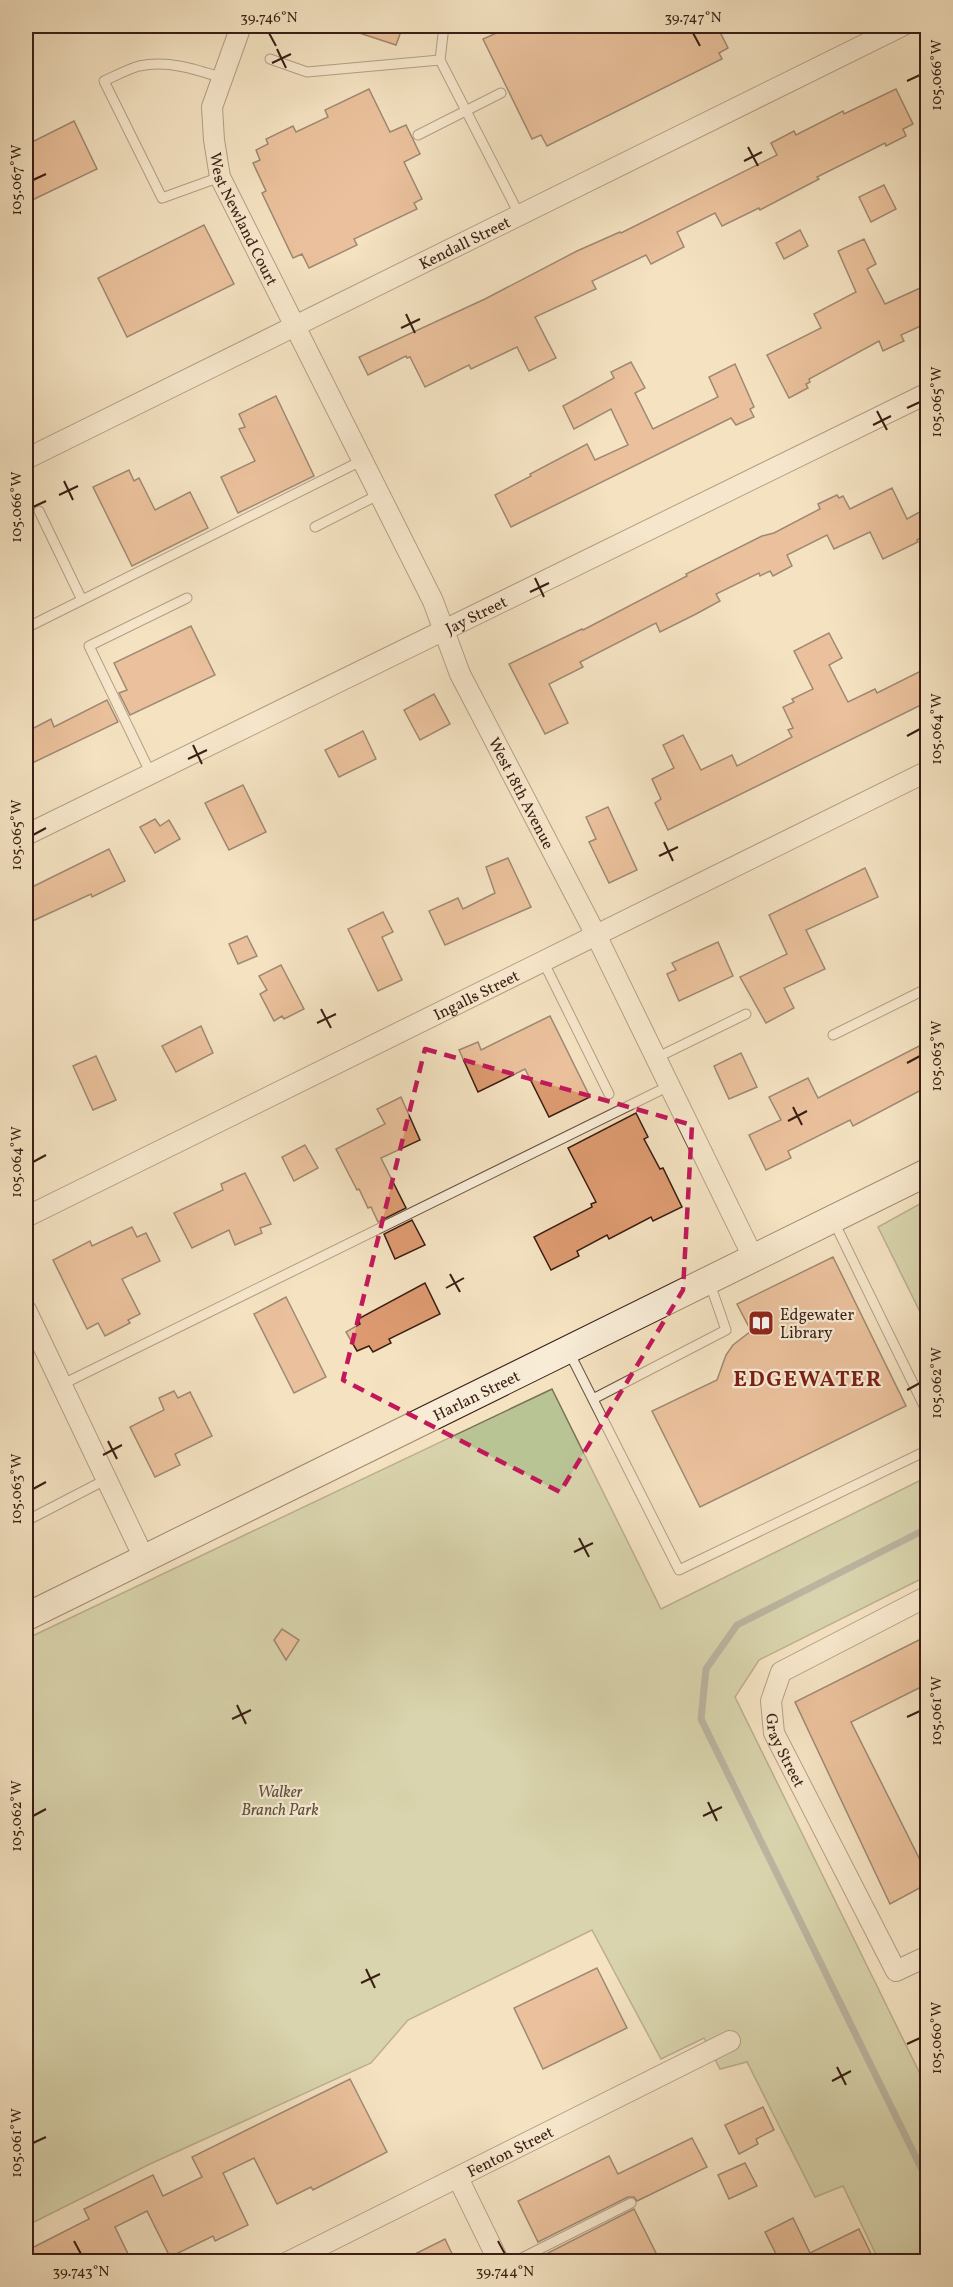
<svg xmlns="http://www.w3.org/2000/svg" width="953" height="2287" viewBox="0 0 953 2287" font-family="Vollkorn,serif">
<rect width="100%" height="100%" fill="#f4e2c1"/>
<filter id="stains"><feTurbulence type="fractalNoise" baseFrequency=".00333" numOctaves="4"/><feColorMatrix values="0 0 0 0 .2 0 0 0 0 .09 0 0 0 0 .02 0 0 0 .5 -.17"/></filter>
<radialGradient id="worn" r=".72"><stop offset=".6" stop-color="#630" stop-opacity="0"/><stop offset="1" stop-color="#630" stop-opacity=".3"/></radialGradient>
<g fill="#b9c494" stroke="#797154" stroke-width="1.5">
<path d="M927,1200V1326L878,1227Z"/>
<path d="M552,1389L661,1609L927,1477V1576L759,1660L735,1697L927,2088V2261H879L843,2186L815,2197L747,2062L720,2069L704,2038L661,2059L592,1930L408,2020L371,2063L150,2164L26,2226V1639Z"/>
</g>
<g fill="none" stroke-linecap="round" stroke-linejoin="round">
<path stroke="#767d79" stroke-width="7" d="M928,1528L737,1625L706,1669L701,1719L928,2182"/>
</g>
<g fill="#dd9a70" stroke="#391e14" stroke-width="1.5">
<path d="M347,26H403L396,45L347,29Z"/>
<path d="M512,26H717L728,48L719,53L722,59L547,146L541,135L532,139L483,39Z"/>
<path d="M369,89L390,132L406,125L420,154L404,162L422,199L414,203L417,209L354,239L357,245L309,268L302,254L293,258L262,193L266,191L253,163L260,160L256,150L268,144L266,139L293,126L296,132L328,117L325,110Z"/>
<path d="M896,89L913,124L903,129L906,136L886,146L885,143L817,177L819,179L760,210L759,208L722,226L715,213L677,232L684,247L651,264L646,255L592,281L596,289L535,317L556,358L529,371L517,347L471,369L469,365L425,387L410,357L407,358L406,356L368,375L359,357L485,299L577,251L620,232L621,233L777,155L771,143L794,131L796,135L843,111L844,114Z"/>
<path d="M74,121L97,169L26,203V145Z"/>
<path d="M884,185L896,209L871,222L859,197Z"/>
<path d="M204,225L234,284L127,337L98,278Z"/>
<path d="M800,230L808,246L784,259L776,243Z"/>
<path d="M864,239L876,264L867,269L885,304L927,285V323L901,335L904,341L883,351L879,341L809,379L810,382L806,384L808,388L789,398L767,355L821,328L814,314L856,292L838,251Z"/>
<path d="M631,362L645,388L635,393L653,429L718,397L709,377L735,364L754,407L750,409L754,417L736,425L731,418L511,527L495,495L531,476L530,474L587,444L595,460L628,445L611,409L574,429L563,406L614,378L611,372Z"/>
<path d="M276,396L314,476L238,513L221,477L255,461L239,429L245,427L239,414Z"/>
<path d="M129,470L134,481L139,478L155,510L190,492L208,528L132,566L93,487Z"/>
<path d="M892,488L907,519L927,508V534L917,540L918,542L883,559L870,532L834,549L827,535L787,555L792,566L773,576L770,571L760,576L759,573L716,594L720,601L696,614L660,632L656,623L580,662L583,667L549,684L568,723L545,734L509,664L582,629L583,630L687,576L686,574L762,536L774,533L820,509L818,504L837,495L839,498L843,496L850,509Z"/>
<path d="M191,626L215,675L130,715L119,693L127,690L114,663Z"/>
<path d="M829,633L842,658L829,665L848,702L875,689L877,693L927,668V702L668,830L655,803L661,799L652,779L674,768L663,745L683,735L701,770L732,755L737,766L792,737L788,730L793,728L783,707L794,702L792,699L813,689L794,651Z"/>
<path d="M434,694L450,724L420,740L404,710Z"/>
<path d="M107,700L118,722L26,766V732L51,719L54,727Z"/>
<path d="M363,731L376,759L339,777L325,750Z"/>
<path d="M243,785L266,832L229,850L205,803Z"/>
<path d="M608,807L637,870L609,883L589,842L596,839L586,817Z"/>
<path d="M155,819L160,826L169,820L180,839L155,853L140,827Z"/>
<path d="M109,849L125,881L92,897L91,894L26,924V890Z"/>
<path d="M508,858L531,907L445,945L429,911L458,898L463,909L495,893L486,867Z"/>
<path d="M865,868L878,897L806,930L825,969L784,988L794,1008L766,1023L740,977L787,954L769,915Z"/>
<path d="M383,912L393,932L382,937L402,980L378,991L348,929Z"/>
<path d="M247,936L257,956L238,964L229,944Z"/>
<path d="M718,942L733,976L679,1001L667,974L676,970L672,963Z"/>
<path d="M281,965L304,1009L284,1019L282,1016L274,1021L260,994L267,990L259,976Z"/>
<path d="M550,1016L590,1097L549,1117L525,1069L478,1092L459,1050L478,1042L481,1050Z"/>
<path d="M201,1026L213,1053L176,1072L162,1046Z"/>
<path d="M927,1042V1087L853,1126L850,1120L788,1151L791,1158L766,1170L749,1135L781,1120L769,1097L808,1078L818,1098Z"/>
<path d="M741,1053L757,1087L729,1099L714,1066Z"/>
<path d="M96,1056L116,1100L93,1110L73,1066Z"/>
<path d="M401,1097L420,1140L381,1158L406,1208L378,1222L371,1207L368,1208L359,1189L357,1190L336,1149L385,1124L377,1109Z"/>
<path d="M636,1113L648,1137L644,1139L660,1169L663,1168L682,1207L653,1221L651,1217L609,1239L607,1235L577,1251L579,1256L551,1270L534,1237L592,1207L591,1204L596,1202L568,1148Z"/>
<path d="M305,1145L318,1168L294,1181L282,1157Z"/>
<path d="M245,1173L271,1224L260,1228L262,1233L235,1245L229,1230L192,1248L174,1213L223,1190L221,1184Z"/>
<path d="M412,1220L425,1245L395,1259L384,1234Z"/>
<path d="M132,1227L137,1237L146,1233L160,1261L122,1279L140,1314L128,1320L130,1323L105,1336L98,1323L87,1329L53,1260L90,1241L92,1246Z"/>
<path d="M833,1257L906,1406L700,1507L652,1411L717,1380L726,1355L733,1345L751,1331L737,1304Z"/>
<path d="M425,1283L440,1314L389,1339L391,1343L373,1352L369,1346L357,1351L346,1332L360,1324L358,1319Z"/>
<path d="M286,1297L326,1377L294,1393L254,1314Z"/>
<path d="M174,1391L178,1398L190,1392L212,1436L175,1454L180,1465L155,1477L130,1427L164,1410L159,1398Z"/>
<path d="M282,1629L299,1640L286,1660L274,1640Z"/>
<path d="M927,1636V1684L851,1722L927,1874V1884L890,1904L795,1702Z"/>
<path d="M597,1968L627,2028L543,2069L514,2008Z"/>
<path d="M350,2079L387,2152L313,2190L311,2187L277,2204L254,2158L223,2173L248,2225L215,2241L213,2236L170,2257L147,2211L115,2227L132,2262H26V2251L89,2219L84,2209L153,2175L163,2196L202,2177L192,2157Z"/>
<path d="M763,2107L774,2130L756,2139L758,2144L739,2154L725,2125Z"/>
<path d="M692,2138L707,2167L637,2201L634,2197H628L538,2242L518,2201L609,2156L618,2174Z"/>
<path d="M745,2163L757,2186L729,2199L718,2175Z"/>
<path d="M634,2209L656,2253L639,2262H547L544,2255Z"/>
<path d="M793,2218L810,2253L859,2229L875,2262H780L765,2232Z"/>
<path d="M445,2239L456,2262H399Z"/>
</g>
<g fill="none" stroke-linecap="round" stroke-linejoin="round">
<g stroke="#684f3f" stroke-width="11">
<g id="lane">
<path d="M444,26L440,60L519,214"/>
<path d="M270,59L307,72L440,60"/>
<path d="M418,135L501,93"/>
<path d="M220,177L162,198L104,81C115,76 128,69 139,66C168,60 195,69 223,78"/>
<path d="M39,511L82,600"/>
<path d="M315,527L380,494"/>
<path d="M26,628L363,460"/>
<path d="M151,774L89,646L187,598"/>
<path d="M543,961L609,1094"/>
<path d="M833,1035L928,988"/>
<path d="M656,1058L746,1014"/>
<path d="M834,1222L928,1414"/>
<path d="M569,1352L679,1570L928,1450"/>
<path d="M61,1385L669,1086"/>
<path d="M593,1399L726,1330L709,1281"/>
<path d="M26,1521L107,1479"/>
<path d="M514,2262L631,2203"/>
</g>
</g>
<g stroke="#684f3f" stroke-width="22">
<g id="street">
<path id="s1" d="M241,26L212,107L214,140L220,177L433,601L460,674L596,935L754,1259"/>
<path id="s2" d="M26,459L902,26"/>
<path id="s3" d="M26,835L928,393"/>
<path id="s4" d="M26,1217L928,771"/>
<path d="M26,1310L144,1558"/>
<path id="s5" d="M928,1596L781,1672L771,1701L774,1733L896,1971L928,1956"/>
<path d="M458,2178L499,2262"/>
<path id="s6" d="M288,2262L730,2041"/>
</g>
</g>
<g stroke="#391e14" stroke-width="29">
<g id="secondary">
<path id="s7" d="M26,1617L928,1172"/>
</g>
</g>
<use href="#lane" stroke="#f8ecd7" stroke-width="9"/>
<use href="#street" stroke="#f8ecd7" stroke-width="20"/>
<use href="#secondary" stroke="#f8ecd7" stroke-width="27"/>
</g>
<path d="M0 0H953V2287H0ZM425,1049L692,1125L683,1290L560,1492L343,1380Z" fill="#f4e2c1" fill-opacity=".55" fill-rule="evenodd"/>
<path fill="none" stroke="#c2185b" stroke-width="4.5" stroke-dasharray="12 8" stroke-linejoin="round" d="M425,1049L692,1125L683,1290L560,1492L343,1380Z"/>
<path fill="none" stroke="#391e14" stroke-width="2" d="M269,33L276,46M693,33L700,46M277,49L286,68M272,63L291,54M907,81L920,75M748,147L758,166M744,161L762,152M33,180L46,174M406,314L415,333M401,328L420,319M907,408L920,402M877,411L887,430M873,425L891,416M64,481L73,500M59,495L78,486M33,507L46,501M535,578L544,597M530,592L549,583M907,736L920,729M193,745L202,764M188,759L207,750M33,835L46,828M664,842L673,861M659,856L678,847M321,1009L331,1028M317,1023L336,1014M907,1063L920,1056M793,1107L802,1125M788,1121L807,1111M33,1162L46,1155M450,1274L460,1292M446,1288L464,1278M907,1390L920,1383M108,1441L117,1459M103,1455L122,1445M33,1489L46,1482M579,1538L589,1557M574,1552L593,1543M237,1705L246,1724M907,1717L920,1711M232,1719L251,1710M708,1802L717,1821M33,1816L46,1809M703,1816L722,1807M366,1969L375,1988M361,1983L380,1974M907,2044L920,2038M837,2067L846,2085M832,2081L851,2071M33,2143L46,2137M74,2241L81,2254M498,2241L505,2254"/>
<defs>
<g id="library-square" transform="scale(1.35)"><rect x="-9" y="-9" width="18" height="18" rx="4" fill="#8f2418" stroke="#f8ecd7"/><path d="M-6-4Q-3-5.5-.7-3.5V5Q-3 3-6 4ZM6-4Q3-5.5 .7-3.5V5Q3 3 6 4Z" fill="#fff"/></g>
</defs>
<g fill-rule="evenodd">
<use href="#library-square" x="761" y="1323"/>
</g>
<g text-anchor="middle" stroke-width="4.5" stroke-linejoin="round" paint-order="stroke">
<g font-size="16" fill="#391e14" stroke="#f8ecd7">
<text dy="6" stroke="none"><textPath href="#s1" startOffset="204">West Newland Court</textPath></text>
<text dy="6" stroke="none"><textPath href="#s2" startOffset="489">Kendall Street</textPath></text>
<text dy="6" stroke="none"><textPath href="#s3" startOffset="501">Jay Street</textPath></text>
<text dy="6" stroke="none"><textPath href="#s1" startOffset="843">West 18th Avenue</textPath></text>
<text dy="6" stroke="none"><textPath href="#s4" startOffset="502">Ingalls Street</textPath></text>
<text dy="6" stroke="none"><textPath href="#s7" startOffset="502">Harlan Street</textPath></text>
<text dy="6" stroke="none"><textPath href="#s5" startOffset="248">Gray Street</textPath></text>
<text dy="6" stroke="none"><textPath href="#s6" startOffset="248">Fenton Street</textPath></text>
</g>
<g font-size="16" fill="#391e14" stroke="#f8ecd7" text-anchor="start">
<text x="780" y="1320">Edgewater<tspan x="780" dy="18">Library</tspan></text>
</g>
<g font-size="16" font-style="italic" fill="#5f503a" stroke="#f8ecd7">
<text x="280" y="1797">Walker<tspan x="280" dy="18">Branch Park</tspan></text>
</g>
<g font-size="22" font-weight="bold" letter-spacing="1.5" fill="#7a1f14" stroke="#f8ecd7">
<text x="808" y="1386">EDGEWATER</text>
</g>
</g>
<rect width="953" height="2287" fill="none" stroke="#f4e2c1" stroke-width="66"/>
<rect x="33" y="33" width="887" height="2221" fill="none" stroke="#391e14" stroke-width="2"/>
<g font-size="15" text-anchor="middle" fill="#391e14">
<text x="269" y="22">39.746°N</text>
<text x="693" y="22">39.747°N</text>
<text transform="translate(936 75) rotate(-90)" y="5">105.066°W</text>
<text transform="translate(16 180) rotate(-90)" y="5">105.067°W</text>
<text transform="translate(936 402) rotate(-90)" y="5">105.065°W</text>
<text transform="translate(16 507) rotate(-90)" y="5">105.066°W</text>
<text transform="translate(936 729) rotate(-90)" y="5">105.064°W</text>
<text transform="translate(16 835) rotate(-90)" y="5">105.065°W</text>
<text transform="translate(936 1056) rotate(-90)" y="5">105.063°W</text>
<text transform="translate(16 1162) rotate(-90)" y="5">105.064°W</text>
<text transform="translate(936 1383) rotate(-90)" y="5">105.062°W</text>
<text transform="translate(16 1489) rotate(-90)" y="5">105.063°W</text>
<text transform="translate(936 1711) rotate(-90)" y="5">105.061°W</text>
<text transform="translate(16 1816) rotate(-90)" y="5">105.062°W</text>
<text transform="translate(936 2038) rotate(-90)" y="5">105.060°W</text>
<text transform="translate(16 2143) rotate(-90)" y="5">105.061°W</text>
<text x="81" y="2276">39.743°N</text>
<text x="505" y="2276">39.744°N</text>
</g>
<rect width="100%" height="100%" filter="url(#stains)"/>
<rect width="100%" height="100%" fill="url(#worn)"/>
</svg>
